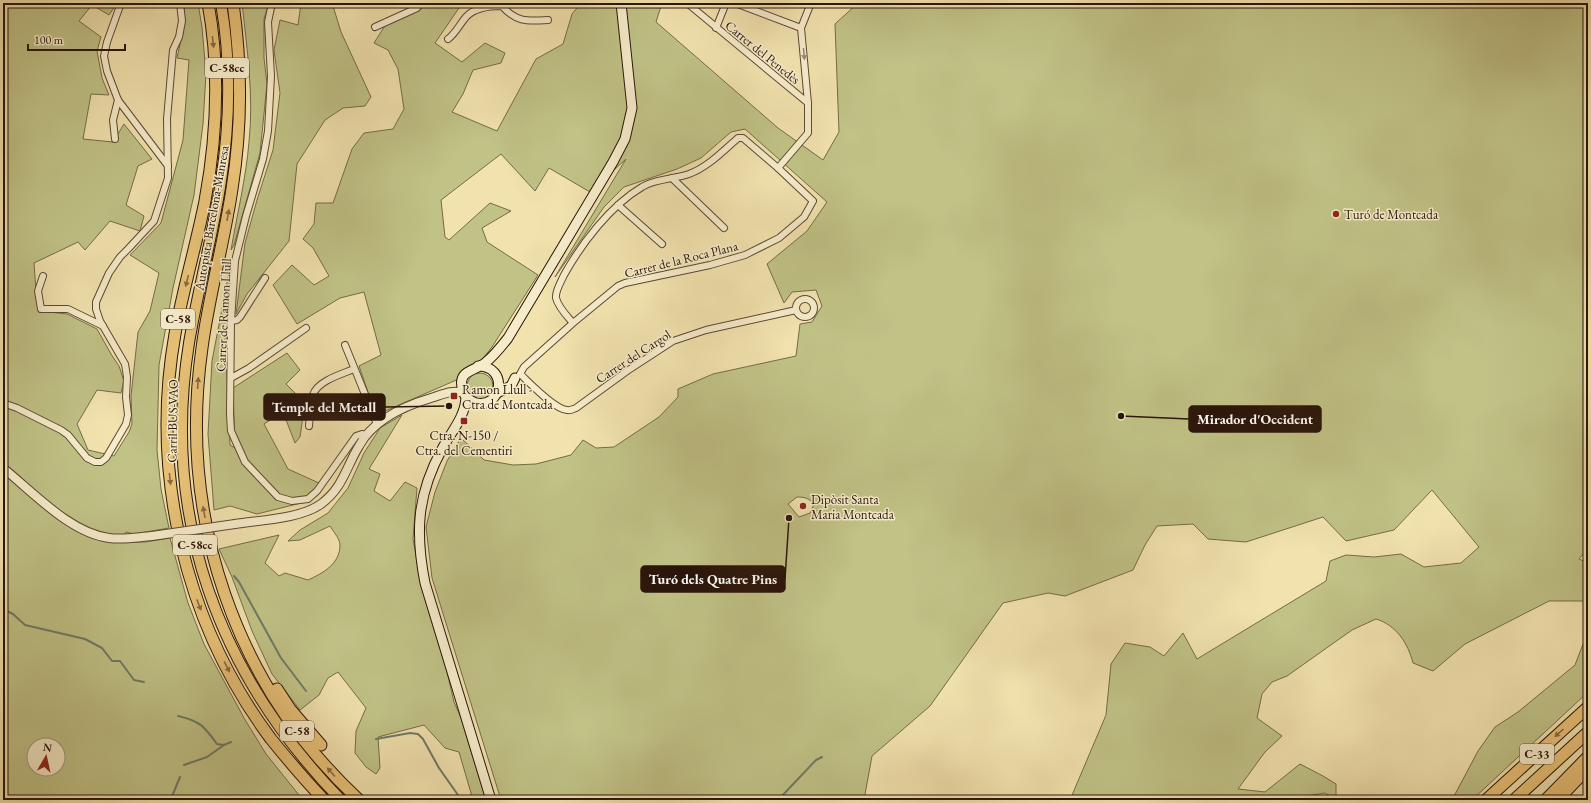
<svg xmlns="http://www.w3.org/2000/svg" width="1591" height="803" viewBox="0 0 1591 803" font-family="'EB Garamond',serif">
<rect width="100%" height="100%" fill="#f1e2ae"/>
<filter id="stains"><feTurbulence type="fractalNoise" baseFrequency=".005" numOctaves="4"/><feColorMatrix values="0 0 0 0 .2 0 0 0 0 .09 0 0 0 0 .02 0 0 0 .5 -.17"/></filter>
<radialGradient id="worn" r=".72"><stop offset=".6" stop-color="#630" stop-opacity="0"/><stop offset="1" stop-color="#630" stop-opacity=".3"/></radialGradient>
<g fill="#c0c286" stroke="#746b48" fill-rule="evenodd">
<path d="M3,3H117L109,15L92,5L79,21L101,37L97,51L102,78L109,95L91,94L83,139L113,142L124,124L152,159L138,166L126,205L144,216L140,231L110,221L85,250L78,242L34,263L36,291L39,311L67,314L97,329L111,354L119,366L124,381L121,393L97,390L77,424L88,450L114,456L129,432L132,424L131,396L138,332L150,311L159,273L130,255L161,223L183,140L189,60L177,58L183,31L184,3H198L202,27L206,74L203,124L194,195L173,288L159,365L157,450L161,489L169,528L134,534L126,532L121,542H145L170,538L188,603L204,644L244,718L266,754L303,800H3ZM34,745H58V769H34Z"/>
<path d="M242,3H269L264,19V58L267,84L260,153L234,245L231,250C237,215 246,178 249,142C254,96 247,49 242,3Z"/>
<path d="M301,3H334L333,6L341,32L371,97L365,106L343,108L325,120L297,164L289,241L247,294L236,314L245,243L257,200L273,150L280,93L274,50L280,20L298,25Z"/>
<path d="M431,3H454L459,8L435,43L462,62L485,43L505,53L501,63L473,70L463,94L452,112L497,131L536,59L563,44L572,14L581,3H662L656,22L778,128L823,160L839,132L835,24L858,3H1588V548L1579,559L1588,563V594L1586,601H1549L1465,644L1433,671L1413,663C1408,643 1396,625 1376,619L1352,630L1287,676L1272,682L1262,694L1257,718L1282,736L1265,752L1238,789L1265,792L1300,764L1323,776L1336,784V800L1325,793L1300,797L1295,800H1070L1106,715L1111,664L1125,643L1150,647L1164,656L1183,633L1197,659L1326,581L1330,561L1346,555L1374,557L1401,554L1424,567L1461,563L1479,547L1432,490L1394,530L1346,541L1323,517L1246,542L1208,539L1193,524L1157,526L1145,545L1133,570L1065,596L1048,593L1003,603L930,706L872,756L864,800H501L432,578L426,527L435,492L447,461L461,438L484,460L513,465L536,464L571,455L583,440L596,448L614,447L659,417L678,397V389L713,374L796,356L800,324L812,322L822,306L816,290L792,292L784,303L767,264L807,231L827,202L745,129L731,132L701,158L677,169L624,187L604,207L555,277L626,159L590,192L549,168L535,191L501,154L441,200L445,237L449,240L490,203L511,211L482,228L487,242L538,275L492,347L480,362L461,378L376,415L359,366L381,355L364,292L340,298L297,324L273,285L292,265L314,285L329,276L313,248L303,239L314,224L316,203H333L352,149L364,133L393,129L404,109L398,69L388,50L374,43L386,24L405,17ZM797,497C804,497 809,498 814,504L810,513L799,517L788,504Z"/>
<path d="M230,267L226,352L230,445L235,448L233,388L287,353L300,370L286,384L305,403L300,437L295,443L283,412L264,424L288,469L319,483L309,501L257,514L230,506L214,510L208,434L212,361Z"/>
<circle cx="480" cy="386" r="13"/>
<path d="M402,415L369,469L380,474L374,491L390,501L405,482L417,488L413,539L422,589L447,672L454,702L461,718L486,800H471V793L459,752L445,748L424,725L378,737L380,768L376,774L366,767L355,753L356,731L366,708L338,672L328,678L319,695L300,710L272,674L252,631L232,577L219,549L279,535L265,563L279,576L285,573L308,580C323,573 340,564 340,545C340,539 333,531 330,526L300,540L288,541L300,530L328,513L348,488L364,453L380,428Z"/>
<path d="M1588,631V692L1472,800H1452L1478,751L1495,727L1518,712L1575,665Z"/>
</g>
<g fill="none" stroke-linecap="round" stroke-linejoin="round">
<g stroke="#6d7a69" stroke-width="2">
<path d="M234,576L239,582L281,658L306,691"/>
<path d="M3,609L13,614L25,625L85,639L102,648L112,661H120L134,680L144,682"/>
<path d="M178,716C200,721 204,726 217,744L224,745"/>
<path d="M376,739L410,733L418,734L423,739L439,768L458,795L459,800"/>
<path d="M184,765L207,757L224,745L231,742"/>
<path d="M169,800L173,794L180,777"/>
<path d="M775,800L780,798L816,760L822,757"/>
</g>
<g stroke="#5b4833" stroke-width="8">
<g id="minor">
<path d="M121,3L107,42L104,56L107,71L118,100L168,166"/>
<path d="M272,3L268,22L271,76L268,131L263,159L246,216L235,261L231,321L230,414L231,431L245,462L278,497L292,501L308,499L317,491L356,436L362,434L366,435"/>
<path d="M687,3L808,103"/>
<path d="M735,3L801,28"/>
<path d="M375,27L417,8L421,3"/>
<path d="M716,28L726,3"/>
<path d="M448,39C456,33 459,25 466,17C475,7 490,6 502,6C517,23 528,21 548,20"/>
<path d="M115,139L113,120L118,100"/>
<path d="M778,168L808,133V103L801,28L811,3"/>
<path d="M672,178L724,228"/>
<path d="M618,205L662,244"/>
<path d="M43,276L38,291L41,309H68L103,326"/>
<circle cx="805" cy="308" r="9"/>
<path d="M231,321L237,320L240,317L265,278"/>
<path d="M573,323C567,316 558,307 556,298C555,291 561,282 564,275C582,243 610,206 642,187C654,179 675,179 689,174C708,167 723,151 738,138H743L778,168L813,201L804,217L779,238L745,255L710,265L625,283L618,286L573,323L524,367L520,374C530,383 554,409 567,410C570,411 573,409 576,408L627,371L673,341L706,330L796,310"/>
<path d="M345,345L377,424"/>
<path d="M231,378L249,368L306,328"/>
<path d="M3,403L17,408L61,430L68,435L87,458L95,462H101L106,458L126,424L128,415L126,397L127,377L125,364L100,321L96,309V302L109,273L120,257L128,249L154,221L168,178L167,119L173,50L179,37L182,21L180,3"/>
<path d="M309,426C310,416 310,404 313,395C317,381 342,374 354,369"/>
</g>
</g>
<g stroke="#5b4833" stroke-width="10">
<g id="tertiary">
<path d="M3,468C33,492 70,533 109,538C124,540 138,537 152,536"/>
<path d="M235,524C260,520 300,519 321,504C343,488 346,467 359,446C373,420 404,406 431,398C441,395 453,389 464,393"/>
</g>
</g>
<g stroke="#29140a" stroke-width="11">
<g id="secondary">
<path d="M478,366C509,366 502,409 476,403C470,401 465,397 463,391C456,370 475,371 485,363C494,356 501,347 508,338L613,162L625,139L632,108L621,3"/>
<path d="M497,393L511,386L515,378"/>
<path d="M466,396C466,416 451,432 442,449C417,495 415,532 425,583L491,800"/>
</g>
</g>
<g stroke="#29140a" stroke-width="12">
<g id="trunk">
<path d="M221,3C231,61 230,122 221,181C213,235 198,289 189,343C161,518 218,674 341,800"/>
<path d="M1545,800L1588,756"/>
<path d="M1558,800L1588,769"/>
</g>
</g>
<g stroke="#29140a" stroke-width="13">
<g id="motorway">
<path d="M208,3C220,68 217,136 205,201C196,246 183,289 175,334C150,474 185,624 271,739C288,760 305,780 324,800"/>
<path d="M233,3C242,66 242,127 232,189C224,243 209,295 202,348C178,517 234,684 359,800"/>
<path d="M277,689L290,709L321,745"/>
<path d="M1486,800L1588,707"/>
<path d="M1514,800L1588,732"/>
</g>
</g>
<use href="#minor" stroke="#f6ecca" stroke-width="6"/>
<use href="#tertiary" stroke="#f6ecca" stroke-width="8"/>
<use href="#secondary" stroke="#f6ecca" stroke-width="9"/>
<use href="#trunk" stroke="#e8c177" stroke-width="10"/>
<use href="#motorway" stroke="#e8c177" stroke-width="11"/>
<g stroke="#5b4833" stroke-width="10" stroke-linecap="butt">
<path id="tertiary-bridge" d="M152,536L235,524"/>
</g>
<use href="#tertiary-bridge" stroke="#f6ecca" stroke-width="8"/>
</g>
<defs><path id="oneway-solid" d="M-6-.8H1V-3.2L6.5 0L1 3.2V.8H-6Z"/></defs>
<g fill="#886a40">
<use href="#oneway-solid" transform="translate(213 42) rotate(84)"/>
<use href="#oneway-solid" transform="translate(228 215) rotate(-80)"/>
<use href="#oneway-solid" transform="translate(187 281) rotate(103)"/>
<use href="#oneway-solid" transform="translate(198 383) rotate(-86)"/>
<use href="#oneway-solid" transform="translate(170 479) rotate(84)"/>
<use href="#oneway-solid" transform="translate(204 512) rotate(-100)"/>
<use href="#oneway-solid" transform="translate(199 605) rotate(69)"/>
<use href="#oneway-solid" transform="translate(227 667) rotate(62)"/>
<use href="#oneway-solid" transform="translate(1559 733) rotate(138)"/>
<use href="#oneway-solid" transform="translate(331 772) rotate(-132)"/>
</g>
<use fill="#9a8b74" href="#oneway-solid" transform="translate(804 54) rotate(85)"/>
<g fill="#8f2418" stroke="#f6ecca" stroke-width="1.5">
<circle cx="1336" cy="214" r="4"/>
<rect x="450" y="392" width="8" height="8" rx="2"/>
<rect x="460" y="417" width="8" height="8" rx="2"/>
<circle cx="803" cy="506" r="4"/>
</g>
<g text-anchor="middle" stroke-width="3" stroke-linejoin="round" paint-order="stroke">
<g fill="#f6ecca" stroke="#654" stroke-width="1">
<rect x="205" y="58" width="44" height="20" rx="3"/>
<rect x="161" y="309" width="34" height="20" rx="3"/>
<rect x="173" y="535" width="44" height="20" rx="3"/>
<rect x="280" y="721" width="34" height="20" rx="3"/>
<rect x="1520" y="744" width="34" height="20" rx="3"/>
</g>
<g font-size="12" font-weight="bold" fill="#29140a">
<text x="227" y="72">C-58cc</text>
<text x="178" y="323">C-58</text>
<text x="195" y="549">C-58cc</text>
<text x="297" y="735">C-58</text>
<text x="1537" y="758">C-33</text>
</g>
<g font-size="13" fill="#29140a" stroke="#f6ecca">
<text transform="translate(763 52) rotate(39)" y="5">Carrer del Penedès</text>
<text transform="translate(211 218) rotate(-80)" y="5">Autopista Barcelona-Manresa</text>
<text transform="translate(681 259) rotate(-14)" y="5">Carrer de la Roca Plana</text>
<text transform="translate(223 315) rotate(-87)" y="5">Carrer de Ramon Llull</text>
<text transform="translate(633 356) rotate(-33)" y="5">Carrer del Cargol</text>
<text transform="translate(172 421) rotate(-89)" y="5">Carril BUS-VAO</text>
</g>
<g font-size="13" fill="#29140a" stroke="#f6ecca" text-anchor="start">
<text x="1344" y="219">Turó de Montcada</text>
<text x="462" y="394">Ramon Llull -<tspan x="462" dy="15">Ctra de Montcada</tspan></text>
<text x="464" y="440" text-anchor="middle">Ctra. N-150 /<tspan x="464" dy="15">Ctra. del Cementiri</tspan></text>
<text x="811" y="504">Dipòsit Santa<tspan x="811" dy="15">Maria Montcada</tspan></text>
</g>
</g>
<path fill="none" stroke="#29140a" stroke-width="1.5" d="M449 406L385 407M1121 416L1189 419M789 518L785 579"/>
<g fill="#29140a" stroke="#f6ecca" stroke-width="1.5">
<circle cx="449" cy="406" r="4"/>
<circle cx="1121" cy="416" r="4"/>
<circle cx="789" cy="518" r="4"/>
</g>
<g fill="#29140a" stroke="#29140a" stroke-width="1.5">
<rect x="264" y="394" width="121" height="26" rx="4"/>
<rect x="1189" y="406" width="132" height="26" rx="4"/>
<rect x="641" y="566" width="144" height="26" rx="4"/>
</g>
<g font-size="14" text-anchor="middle" font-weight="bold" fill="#fff">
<text x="324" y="412">Temple del Metall</text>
<text x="1255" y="424">Mirador d'Occident</text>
<text x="713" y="584">Turó dels Quatre Pins</text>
</g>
<rect width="1591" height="803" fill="none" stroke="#f1e2ae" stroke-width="16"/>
<rect x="4" y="4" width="1583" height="795" fill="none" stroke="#29140a" stroke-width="2"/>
<rect x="8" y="8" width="1575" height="787" fill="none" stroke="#29140a"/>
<g transform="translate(46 757) rotate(9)"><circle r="19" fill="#f6ecca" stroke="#a4967d"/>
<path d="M0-3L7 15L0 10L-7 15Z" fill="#8f2418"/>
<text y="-6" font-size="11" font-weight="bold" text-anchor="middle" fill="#29140a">N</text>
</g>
<path d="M28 44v6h97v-6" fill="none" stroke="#29140a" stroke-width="2"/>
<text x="34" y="44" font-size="12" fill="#29140a" stroke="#f6ecca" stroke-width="3" paint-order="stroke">100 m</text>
<rect width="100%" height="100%" filter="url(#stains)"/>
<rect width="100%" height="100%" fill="url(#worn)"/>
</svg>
